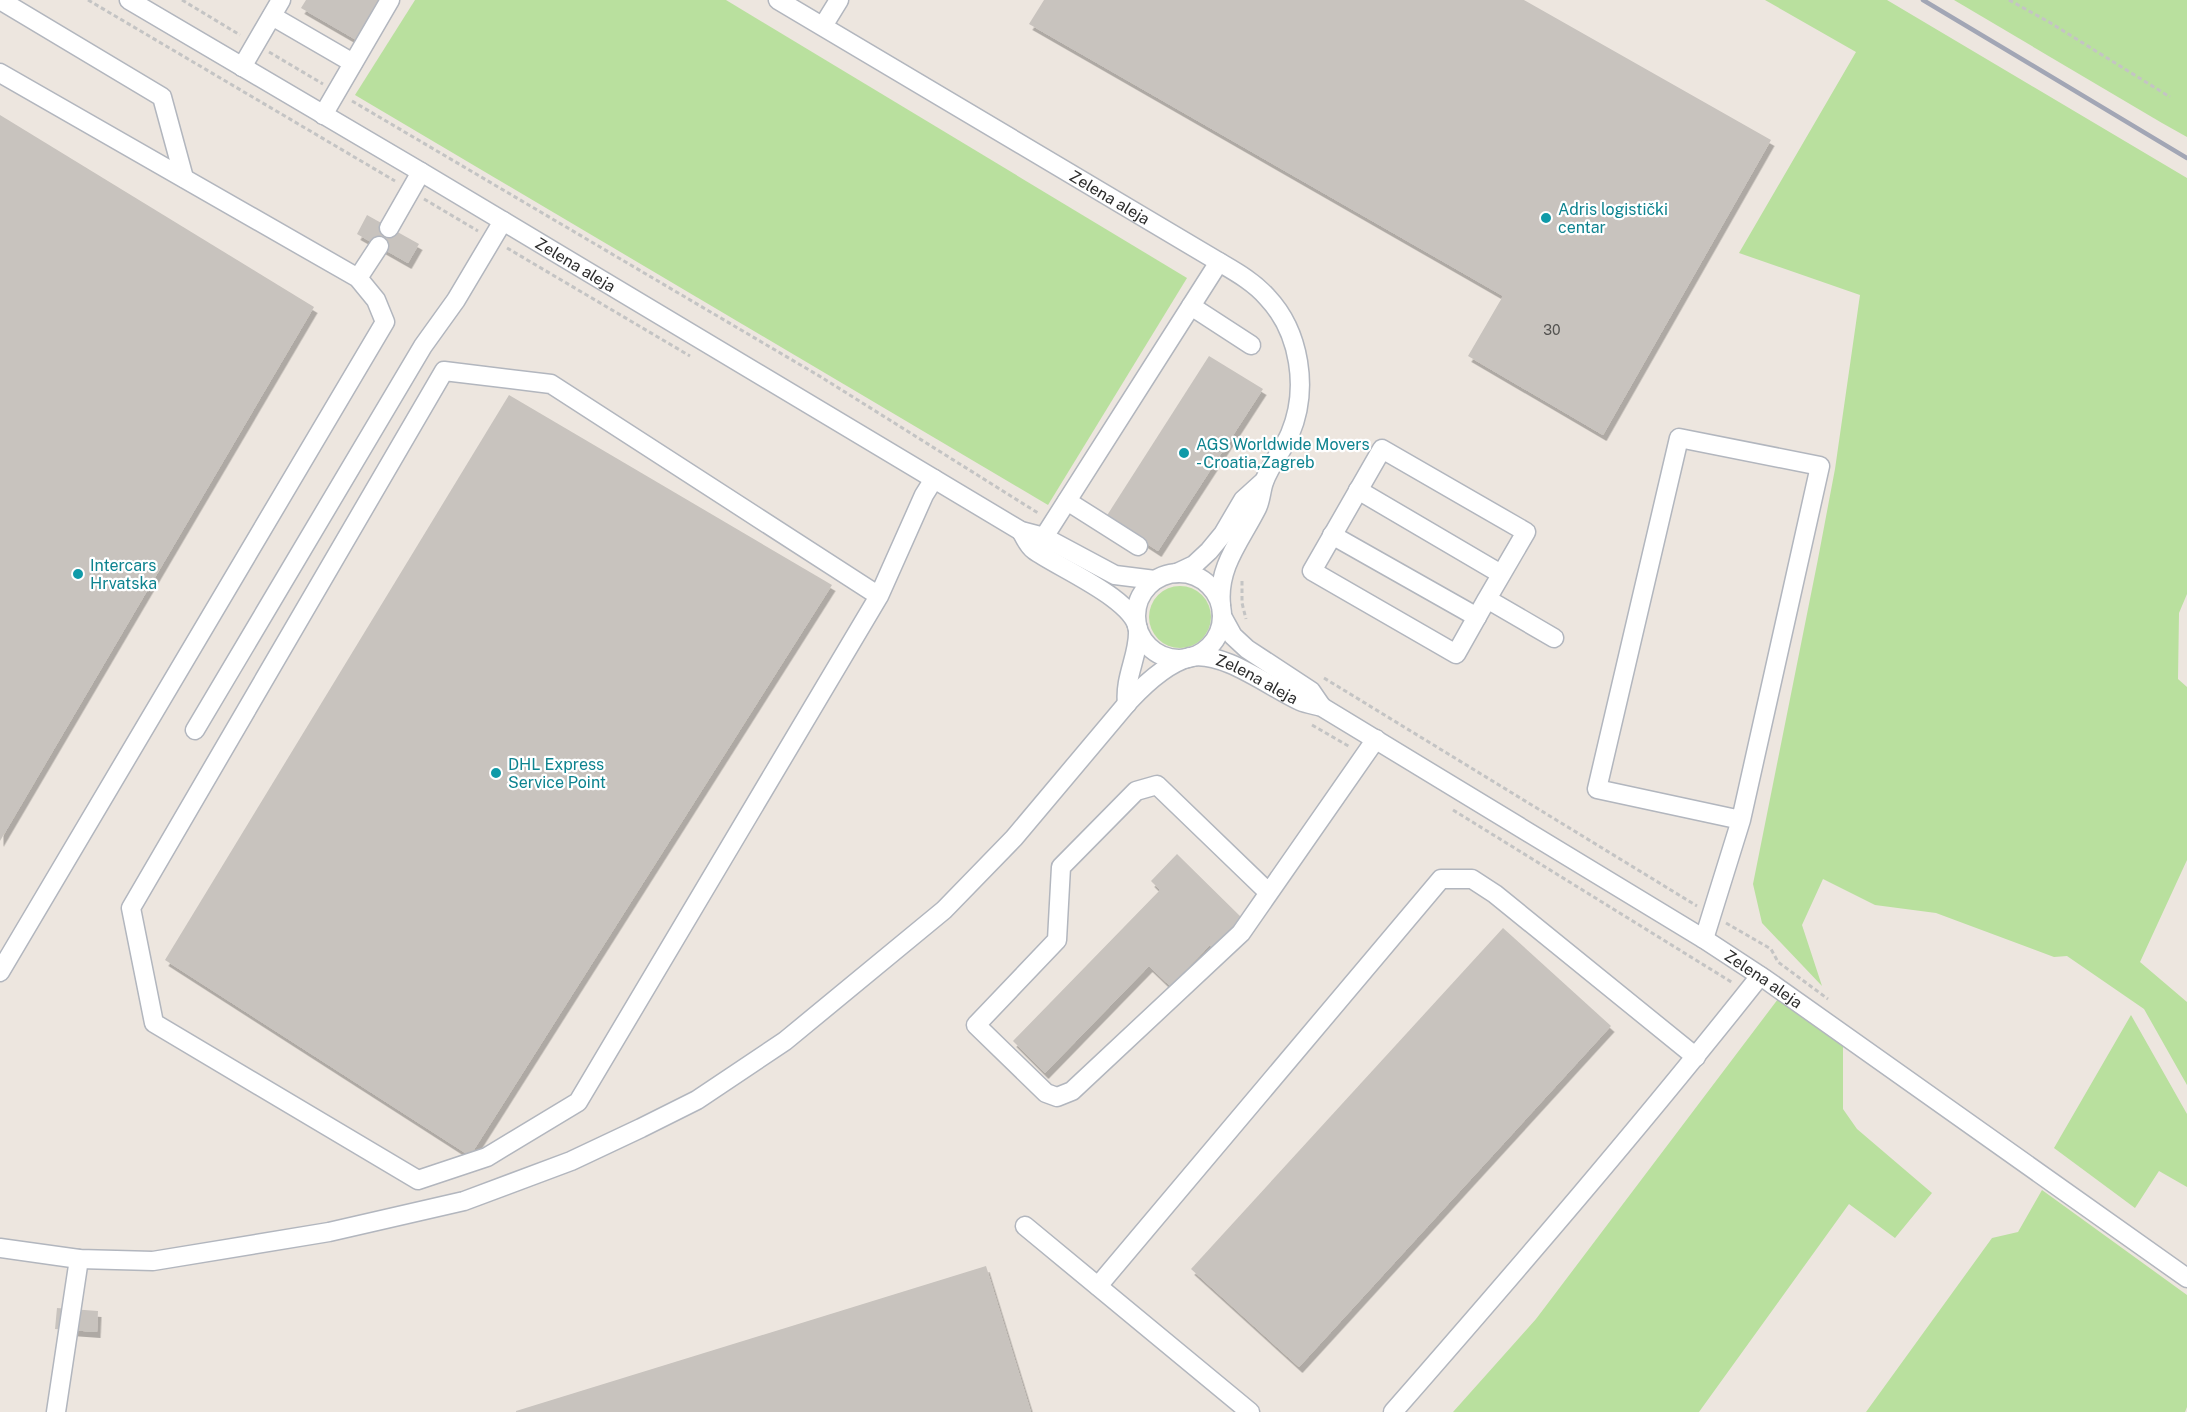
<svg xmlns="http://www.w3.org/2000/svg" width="2187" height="1412" viewBox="0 0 2187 1412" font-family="'Public Sans',sans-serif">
<defs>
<filter id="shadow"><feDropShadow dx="3.5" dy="6" stdDeviation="0" flood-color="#0004"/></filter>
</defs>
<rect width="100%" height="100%" fill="#ede6df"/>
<g fill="#b9e09e">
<path d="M415,0H726L1187,278L1048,505L355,95Z"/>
<path d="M1765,0H1887L2187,178V594L2179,613L2178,679L2187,687V860L2140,962L2187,1002V1085L2144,1009L2067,956L2054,957L1936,913L1875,905L1823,879L1802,925L1822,986L1762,923L1753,884L1818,559L1835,469L1860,295L1739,253L1856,52Z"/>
<path d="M1954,0H2187V137L2162,123Z"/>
<circle cx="1180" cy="617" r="31"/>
<path d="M1778,999L1843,1044V1109L1857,1129L1932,1193L1895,1238L1849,1204L1699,1412H1453L1536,1319Z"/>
<path d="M2131,1015L2187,1114V1187L2159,1171L2135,1208L2054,1148Z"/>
<path d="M2042,1190L2187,1295V1407L2185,1412H1866L1992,1238L2018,1232Z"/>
</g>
<g fill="#c8c3be" filter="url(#shadow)">
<path d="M306,0H384L358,41L301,8Z"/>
<path d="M1044,0H1524L1771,140L1603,435L1468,356L1503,296L1029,24Z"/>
<path d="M0,115L314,307L0,841Z"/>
<path d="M367,215L419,244L408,263L357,234Z"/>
<path d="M1209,356L1263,389L1158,551L1106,517Z"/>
<path d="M509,395L832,585L470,1156L165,960Z"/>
<path d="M1177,854L1242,918L1213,949L1210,945L1170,986L1149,966L1045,1073L1013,1041L1160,890L1151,881Z"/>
<path d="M1503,928L1611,1026L1299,1367L1191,1269Z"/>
<path d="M986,1266L1031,1412H516V1411Z"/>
<path d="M57,1308L98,1311L97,1332L55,1329Z"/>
</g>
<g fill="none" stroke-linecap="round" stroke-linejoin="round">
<g stroke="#b2b6be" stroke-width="21">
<g id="minor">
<path d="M0,0L162,97L184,178"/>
<path id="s1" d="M129,0L421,172L1021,531L1044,537L1115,575L1155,580"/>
<path id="s2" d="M778,0L1219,262C1236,272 1254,282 1267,297C1300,332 1309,389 1290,434C1283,450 1270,465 1264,482C1261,490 1261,500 1257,508C1241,540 1217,567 1221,605"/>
<path d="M272,16L353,63"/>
<path d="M823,26L839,0"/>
<path d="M242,67L281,0"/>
<path d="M0,73L358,278L376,300L385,322L0,972"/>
<path d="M323,115L390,0"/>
<path d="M389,228L421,172"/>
<path d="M358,278L379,246"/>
<path d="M1191,306L1251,345"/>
<path d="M1358,490L1501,574"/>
<path d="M1067,501L1138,546"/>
<path d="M1021,531C1025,538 1028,546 1034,550C1057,567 1137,600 1138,631C1139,655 1124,677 1127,704"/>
<path d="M1332,535L1477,617"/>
<path d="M1044,537L1219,262"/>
<path d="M1177,573L1194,565L1209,551L1223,534L1243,500L1264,481"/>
<circle cx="1179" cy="616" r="43"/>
<path d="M879,596L551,384L444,371L131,908L154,1023L418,1180L487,1157L578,1102L879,596L924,495L934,479"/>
<path d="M1487,599L1526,532L1382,449L1312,571L1456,654L1487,599L1554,638"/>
<path d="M1222,616L1233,636L1247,649L1311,691L1322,707"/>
<path d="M195,730L423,346L456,300L503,221"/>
<path d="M1269,893L1157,785L1136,791L1061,867L1057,940L976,1025L1046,1093L1057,1097L1072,1091L1241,933L1376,739"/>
<path d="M1704,939L1741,820L1820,466L1679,438L1597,789L1741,820"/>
<path d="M1025,1226L1250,1412"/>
<path id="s3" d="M0,1248L79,1259L153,1261L329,1232L464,1201L571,1161L641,1128L697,1100L785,1041L944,910L1014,838L1130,700C1145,684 1168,663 1190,657C1223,650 1271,688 1300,701C1307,704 1315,705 1322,707L1704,939L1765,979L2187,1278"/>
<path d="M1098,1286L1441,879H1472L1495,894L1696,1057"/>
<path d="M56,1412L79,1259"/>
<path d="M1393,1412C1518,1269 1642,1125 1760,976"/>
</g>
</g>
<g stroke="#c4c4c4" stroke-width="3" stroke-dasharray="4.5 3" stroke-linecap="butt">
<path d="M88,0L395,181"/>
<path d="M182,0L240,35"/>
<path d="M2009,0L2049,22L2170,97"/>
<path d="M269,52L323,84"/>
<path d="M352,101L821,377L1038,513"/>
<path d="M424,199L478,231"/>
<path d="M507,248L690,356"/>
<path d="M1242,581V603L1246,619"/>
<path d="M1324,678L1697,906"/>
<path d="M1312,725L1350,747"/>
<path d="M1453,810L1733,983"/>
<path d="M1726,923L1771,949L1778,962L1828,999"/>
</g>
<use href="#minor" stroke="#fff" stroke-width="18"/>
<path stroke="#a2a6b5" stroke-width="4.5" d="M1923,0L2187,158"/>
</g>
<g fill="#0f9aa8" stroke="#fff" stroke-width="2">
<circle cx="1546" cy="218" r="6"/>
<circle cx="1184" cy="453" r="6"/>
<circle cx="78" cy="574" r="6"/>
<circle cx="496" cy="773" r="6"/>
</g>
<g text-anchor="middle" stroke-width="4.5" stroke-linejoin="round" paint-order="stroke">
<g font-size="14" fill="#535250">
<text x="1552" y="335">30</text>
</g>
<g font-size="16" fill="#2c2c2c" stroke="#fff">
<text dy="6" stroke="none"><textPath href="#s2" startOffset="386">Zelena aleja</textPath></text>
<text dy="6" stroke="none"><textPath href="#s1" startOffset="519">Zelena aleja</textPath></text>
<text dy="6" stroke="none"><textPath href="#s3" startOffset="1464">Zelena aleja</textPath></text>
<text dy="6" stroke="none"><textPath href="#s3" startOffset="2054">Zelena aleja</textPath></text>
</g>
<g font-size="16" fill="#0d838f" stroke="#fff" text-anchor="start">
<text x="1558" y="215">Adris logistički<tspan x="1558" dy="18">centar</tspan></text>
<text x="1196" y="450">AGS Worldwide Movers<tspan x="1196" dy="18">- Croatia,Zagreb</tspan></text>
<text x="90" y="571">Intercars<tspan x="90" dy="18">Hrvatska</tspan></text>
<text x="508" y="770">DHL Express<tspan x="508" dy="18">Service Point</tspan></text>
</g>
</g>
</svg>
